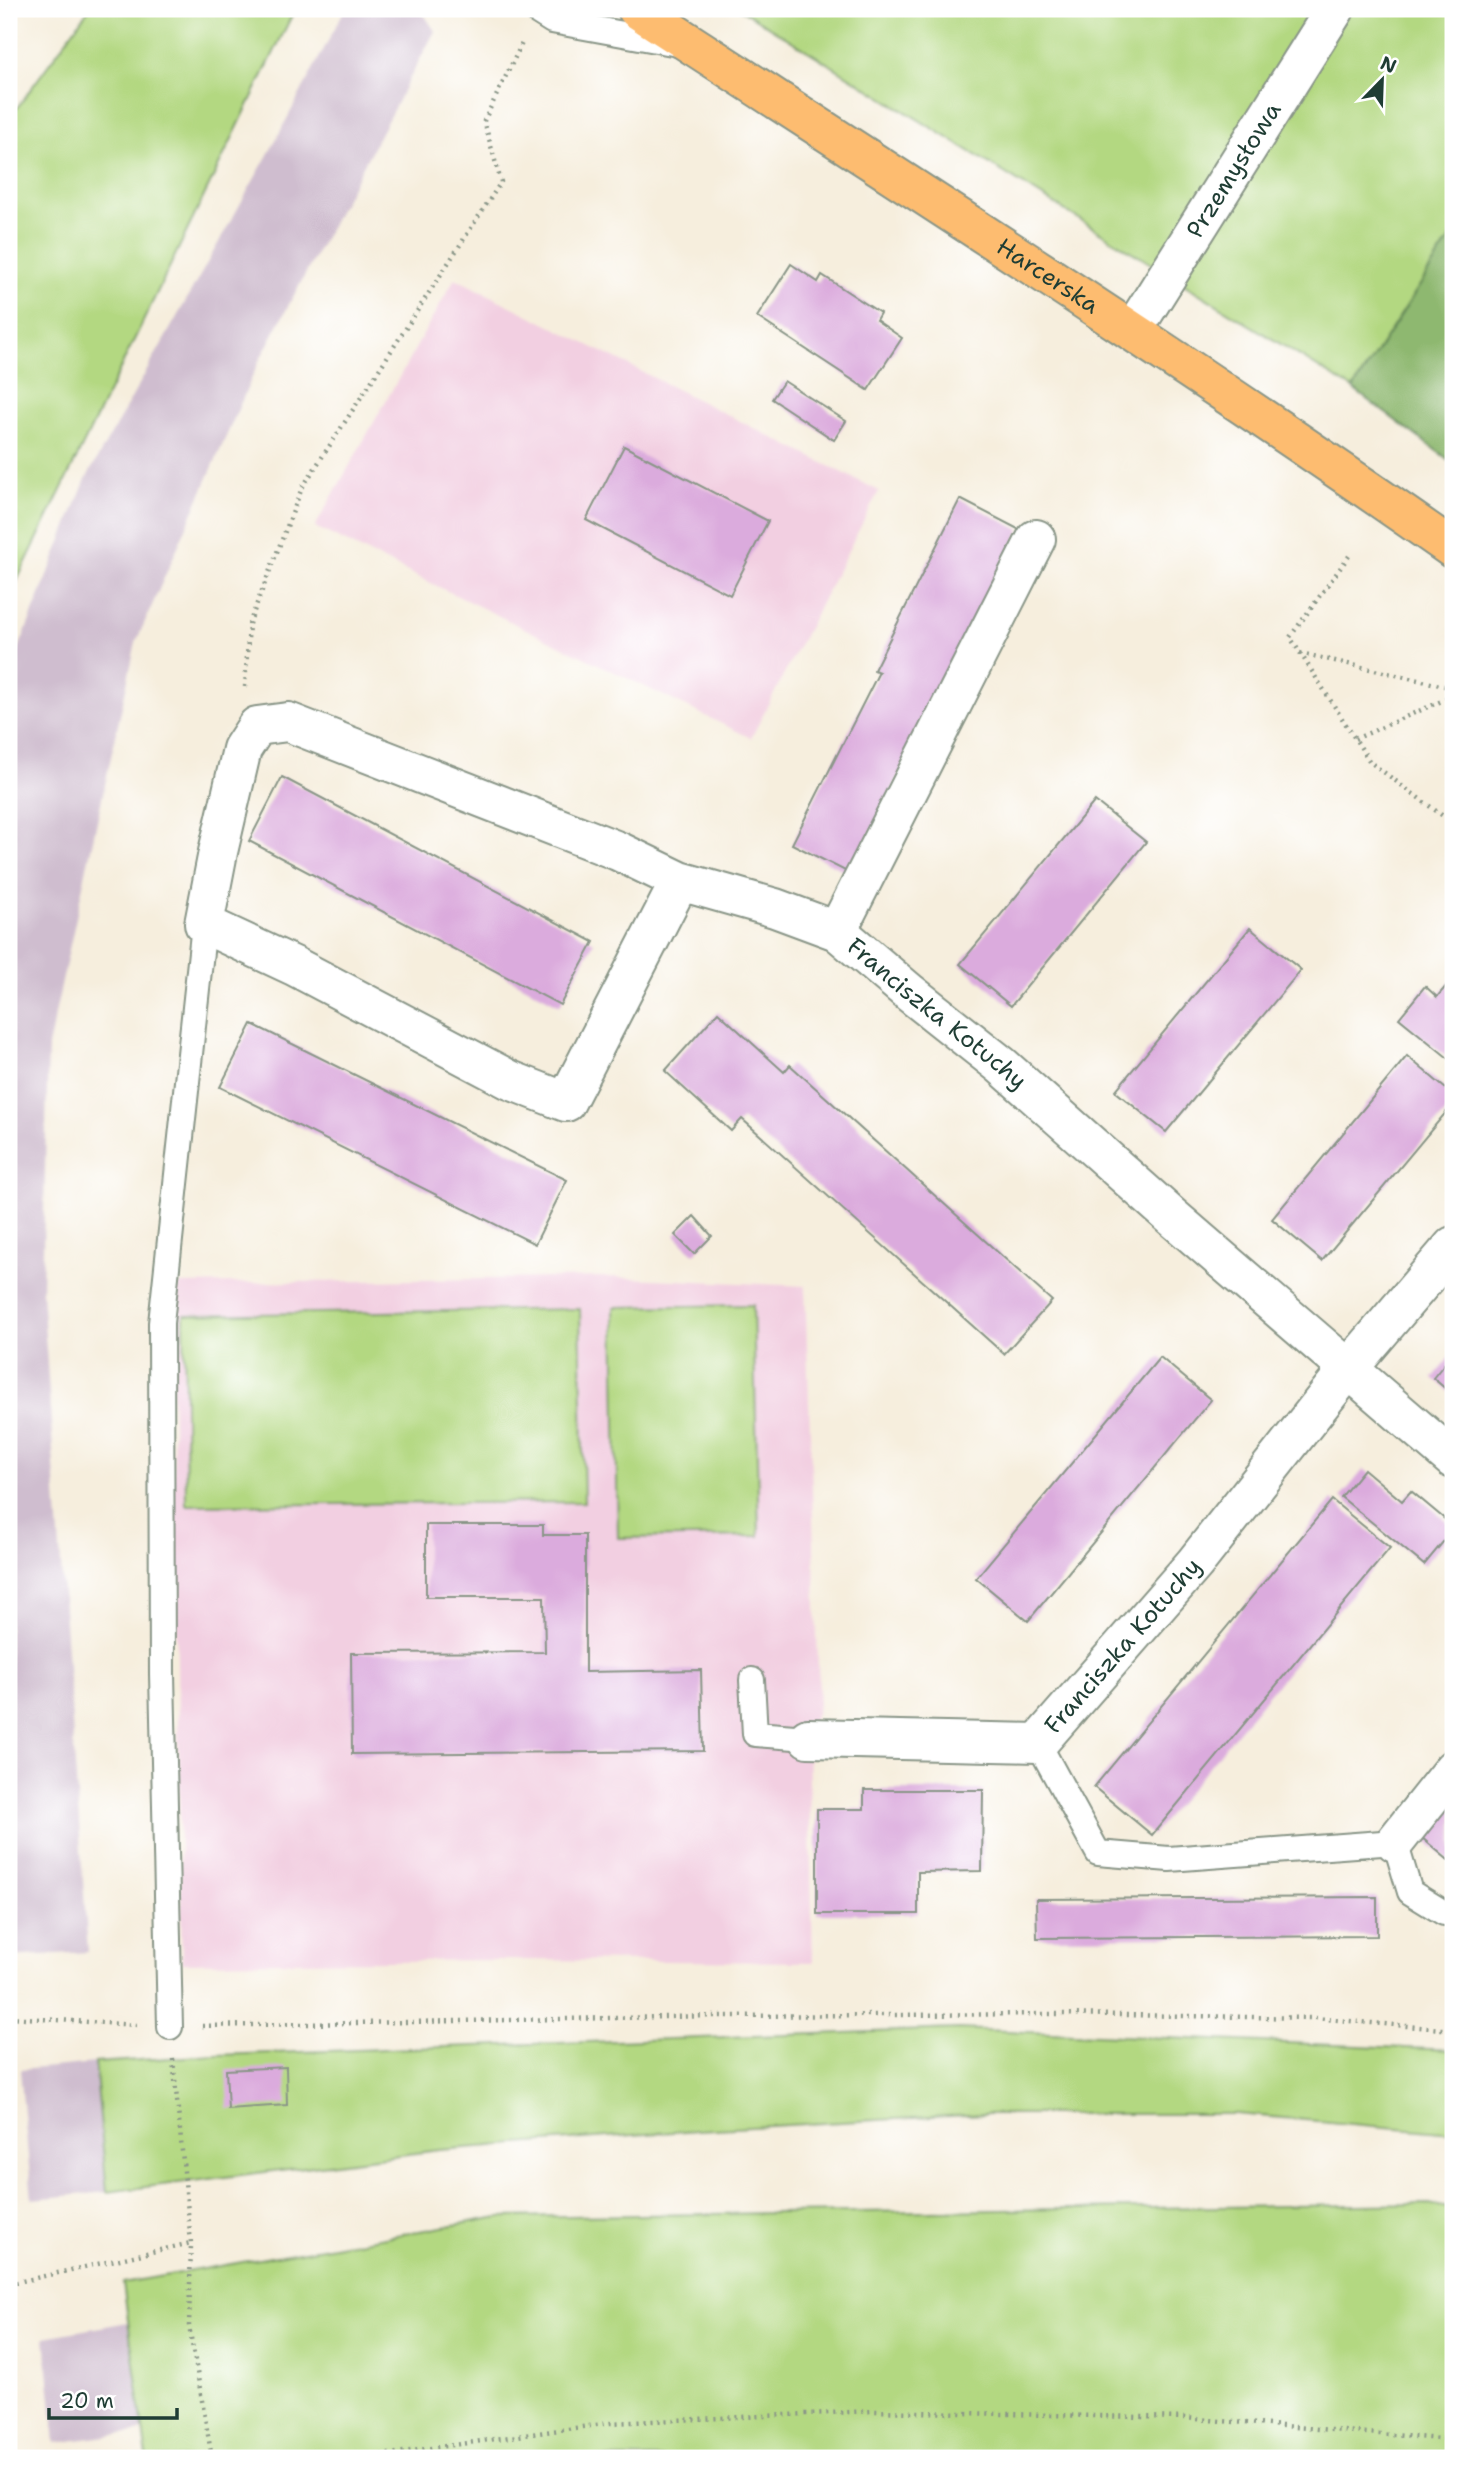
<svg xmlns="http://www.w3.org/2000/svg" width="1462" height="2467" viewBox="0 0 1462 2467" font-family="'Shantell Sans',sans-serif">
<rect width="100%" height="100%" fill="#fff"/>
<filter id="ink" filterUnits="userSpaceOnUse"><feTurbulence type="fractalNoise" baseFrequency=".0143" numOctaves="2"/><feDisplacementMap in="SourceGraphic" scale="14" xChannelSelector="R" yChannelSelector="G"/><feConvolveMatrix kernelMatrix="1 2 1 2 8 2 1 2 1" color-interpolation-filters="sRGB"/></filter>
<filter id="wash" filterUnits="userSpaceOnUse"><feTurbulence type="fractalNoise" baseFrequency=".00686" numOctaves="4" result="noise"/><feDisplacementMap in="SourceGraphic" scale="28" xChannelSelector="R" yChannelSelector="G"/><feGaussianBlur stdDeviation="1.57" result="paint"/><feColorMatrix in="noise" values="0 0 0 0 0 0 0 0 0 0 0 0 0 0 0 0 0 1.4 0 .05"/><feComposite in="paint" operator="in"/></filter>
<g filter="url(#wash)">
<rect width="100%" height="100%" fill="#f6eedd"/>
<g fill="#f2cfe1">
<path d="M455,278L879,491L751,738L315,527Z"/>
<path d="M608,1277L805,1286L819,1693L817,1712L809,1727L808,1738L813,1962L499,1960L182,1963L171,1299L180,1284Z"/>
</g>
<g fill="#cfbdcf">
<path d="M345,9H413L425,16L435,31L260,359L136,642L48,1046L42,1292L88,1952L9,1957V673L86,479L270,151Z"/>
<path d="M95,2063L107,2192L32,2199L20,2070Z"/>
<path d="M128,2322L143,2431L55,2443L45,2337Z"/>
</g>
<g fill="#b3d881" stroke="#698a5a" stroke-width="2">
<path d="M89,9H295L9,597V119Z"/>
<path d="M740,9H1453V234L1353,389Z"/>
<path d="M753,1305L759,1536L618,1538L614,1307Z"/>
<path d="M580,1309L584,1502L186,1505L184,1315Z"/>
<path d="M958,2029L1453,2050V2133L1236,2114H985L698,2130L440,2150L107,2192L95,2063L215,2055Z"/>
<path d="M1429,2204L1453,2209V2458H147L123,2283L499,2217Z"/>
</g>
<path fill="#8eb86f" stroke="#567a52" stroke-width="2" d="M1453,234V463L1353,389Z"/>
<g id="blocks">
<g fill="#dbabdd">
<path d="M791,264L818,282L822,275L880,313L876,320L902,338L868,390L757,317Z"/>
<path d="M784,381L846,421L834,440L772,399Z"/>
<path d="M624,446L768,521L730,595L586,520Z"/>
<path d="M960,499L1020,530L851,874L792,844L879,672L874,670Z"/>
<path d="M282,777L594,942L560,1005L249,841Z"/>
<path d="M1095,801L1146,842L1011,1006L960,964Z"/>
<path d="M1250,928L1301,970L1166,1132L1115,1091Z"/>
<path d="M1453,978V1062L1399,1018L1425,986L1437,997Z"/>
<path d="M718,1012L784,1072L790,1065L1052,1301L1004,1354L742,1119L731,1131L665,1071Z"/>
<path d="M252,1024L567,1180L535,1244L220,1087Z"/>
<path d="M1407,1056L1453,1095V1104L1322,1261L1272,1219Z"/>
<path d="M694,1216L712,1236L694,1254L675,1235Z"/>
<path d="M1453,1353V1395L1433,1378Z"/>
<path d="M1160,1357L1211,1400L1028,1621L976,1578Z"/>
<path d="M1364,1469L1402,1501L1411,1491L1453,1526V1530L1424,1565L1341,1497Z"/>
<path d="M1332,1500L1390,1548L1152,1835L1094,1787Z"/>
<path d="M426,1525H543V1535H585V1672L701,1670L703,1751L352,1754L351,1653L545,1652L544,1597H426Z"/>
<path d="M864,1790H983L982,1871L918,1872V1914H817V1809H864Z"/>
<path d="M1453,1798V1864L1421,1837Z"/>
<path d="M1377,1897V1936L1037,1938L1036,1899Z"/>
<path d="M286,2067L287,2105L228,2109L226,2070Z"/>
</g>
</g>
</g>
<g filter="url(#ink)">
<use href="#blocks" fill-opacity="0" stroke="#8a9688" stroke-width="2"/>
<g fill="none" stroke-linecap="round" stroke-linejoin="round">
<g stroke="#8a9688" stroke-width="28">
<g id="service">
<path d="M533,9L552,21L678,44"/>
<path d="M752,1680L755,1734L808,1738"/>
<path d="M1038,1743L1098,1853L1169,1859L1395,1842L1410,1892L1444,1913H1453"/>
<path d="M170,2027L162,1674L161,1323L204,924"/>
</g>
</g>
<g stroke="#8a9688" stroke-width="42">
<g id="minor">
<path id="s1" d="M1133,330L1335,9"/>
<path id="s2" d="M680,881L618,851L288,722L257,726L242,749L218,852L204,924L294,966L510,1080L566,1102L680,881L775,908L837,931L910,993L1001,1065L1171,1216L1453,1459"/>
<path d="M837,931L1036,539"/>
<path id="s3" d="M808,1738L1038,1743L1195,1563L1349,1368L1453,1246"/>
<path d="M1395,1842L1453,1769"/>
</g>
</g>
<g stroke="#8a9688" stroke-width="42">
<g id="primary">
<path id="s4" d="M637,9C911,187 1186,362 1453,549"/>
</g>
</g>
<g stroke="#8a9688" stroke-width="4.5" stroke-dasharray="2 5" stroke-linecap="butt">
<path d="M1349,556L1290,637L1370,762L1443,816L1453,821"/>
<path d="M1300,653L1453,688"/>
<path d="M245,687L249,624L302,488L501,182L484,121L523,41"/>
<path d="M1355,739L1453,696"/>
<path d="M9,2017L137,2025"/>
<path d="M202,2026L717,2016L1058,2014L1314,2018L1453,2030"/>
<path d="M173,2059L191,2243L189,2326L212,2458"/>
<path d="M9,2284L191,2243"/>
<path d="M360,2458L610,2423L873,2411L1185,2418L1453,2440"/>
</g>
<use href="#service" stroke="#fff" stroke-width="24"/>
<use href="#minor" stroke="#fff" stroke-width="38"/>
<use href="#primary" stroke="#fdbc70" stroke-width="38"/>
</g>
</g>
<g text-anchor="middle" stroke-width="5" stroke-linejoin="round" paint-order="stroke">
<g font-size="24" fill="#1f3d34" stroke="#fff">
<text dy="8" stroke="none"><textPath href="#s1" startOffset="189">Przemysłowa</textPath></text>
<text dy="8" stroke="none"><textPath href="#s4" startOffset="490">Harcerska</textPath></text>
<text dy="8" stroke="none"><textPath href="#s2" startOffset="1608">Franciszka Kotuchy</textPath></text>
<text dy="8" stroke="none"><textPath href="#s3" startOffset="359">Franciszka Kotuchy</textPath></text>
</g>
</g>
<rect width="1462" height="2467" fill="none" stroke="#fff" stroke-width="35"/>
<g transform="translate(1382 80) rotate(23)" stroke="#ffffff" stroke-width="5" paint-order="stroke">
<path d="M0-5L12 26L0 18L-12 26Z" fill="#1f3d34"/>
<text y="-10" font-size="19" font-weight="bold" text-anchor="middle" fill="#1f3d34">N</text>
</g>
<path d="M49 2408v10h128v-10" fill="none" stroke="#1f3d34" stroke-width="3.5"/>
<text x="60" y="2408" font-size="21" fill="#1f3d34" stroke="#ffffff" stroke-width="5" paint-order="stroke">20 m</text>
</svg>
